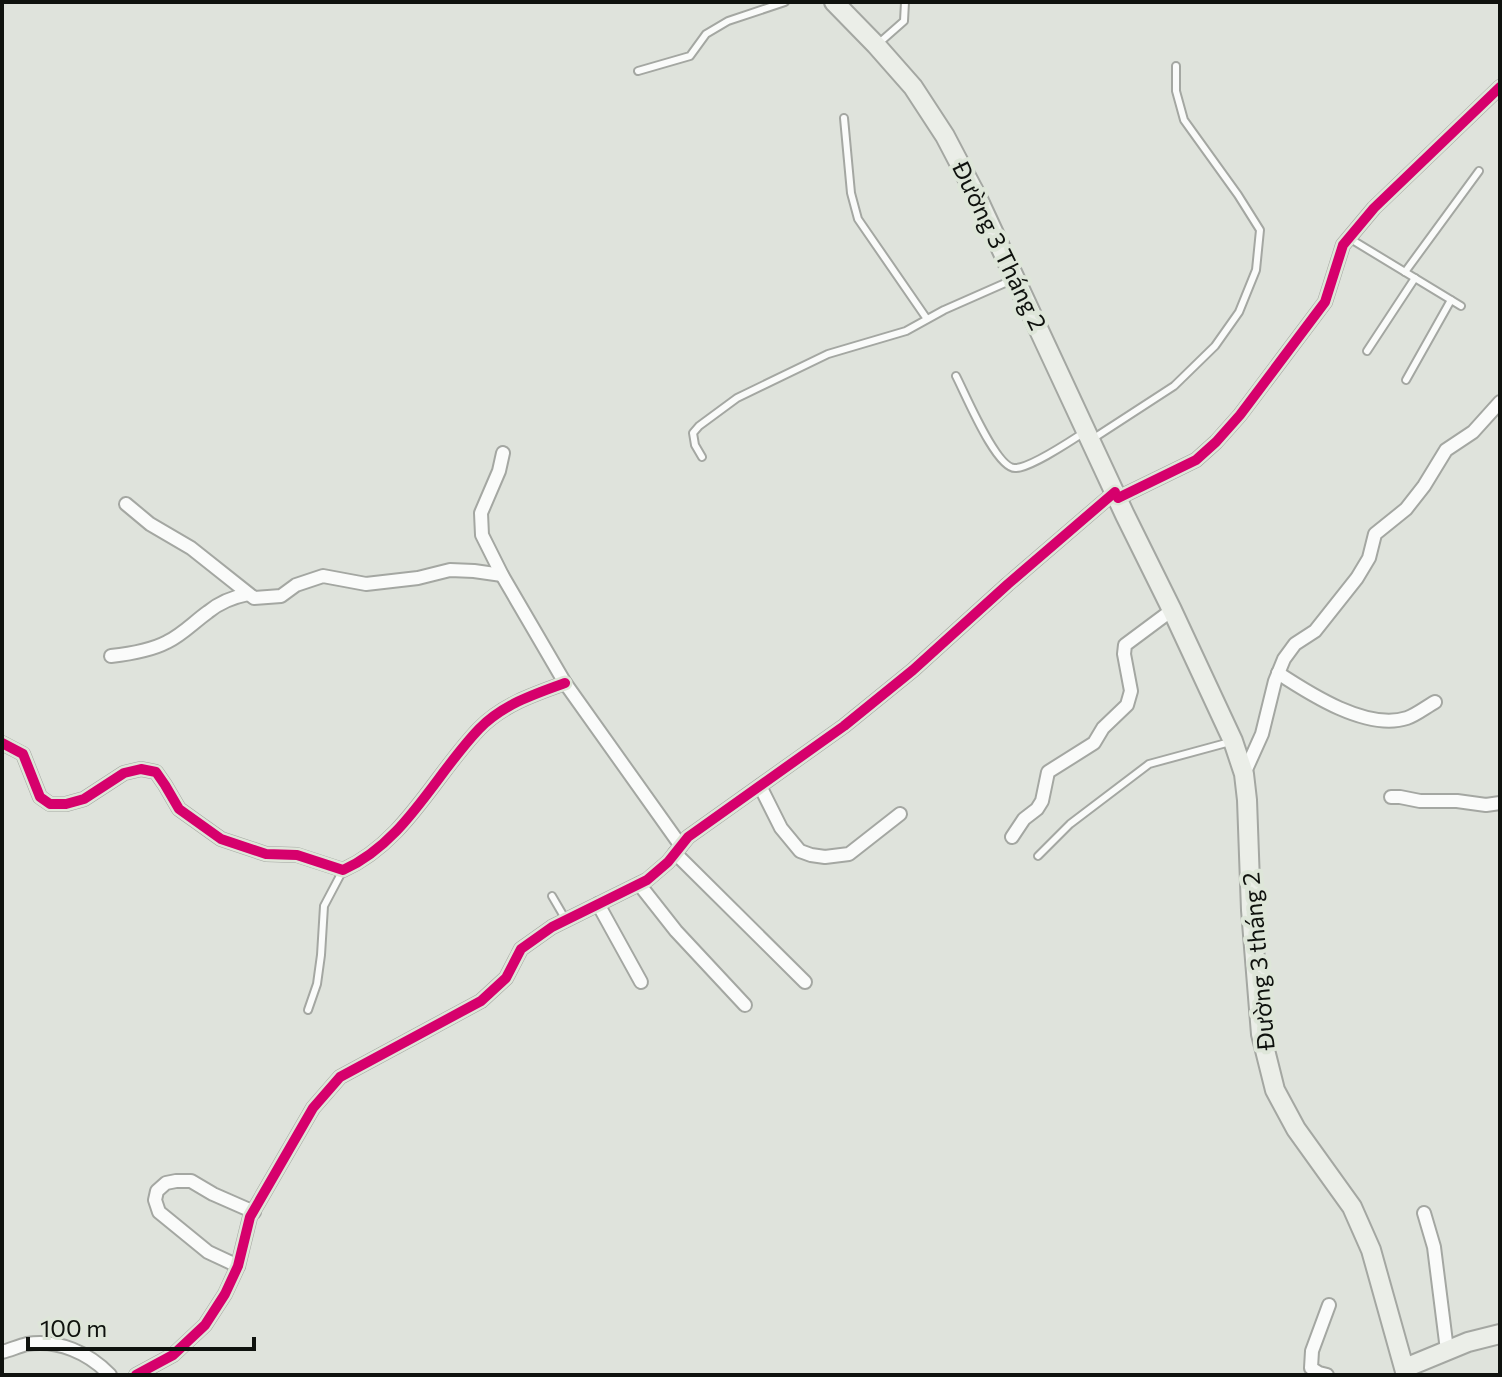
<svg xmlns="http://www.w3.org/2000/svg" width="1502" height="1377" viewBox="0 0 1502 1377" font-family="Commissioner,sans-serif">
<rect width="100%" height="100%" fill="#dfe3dc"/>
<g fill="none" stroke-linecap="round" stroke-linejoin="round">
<g stroke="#a4a7a2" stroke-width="10">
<g id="lane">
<path d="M879,43L904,21L905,2"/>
<path d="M638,71L690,56L706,34L728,21L785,2"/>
<path d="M844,118L851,193L858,219L927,319"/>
<path d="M1349,238L1461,306"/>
<path d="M1405,272L1479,171"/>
<path d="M1367,351L1415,278"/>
<path d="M956,376C965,393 997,471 1016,468C1032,467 1069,442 1083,433"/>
<path d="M1406,380L1451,300"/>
<path d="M1094,438L1174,386L1215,346L1239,312L1256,270L1260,230L1238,195L1184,120L1176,91V66"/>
<path d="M702,457L695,445L693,433L699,426L737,398L828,354L906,331L944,310L1012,280"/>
<path d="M1038,856L1070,824L1149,764L1230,742"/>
<path d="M552,896L566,920"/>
<path d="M308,1010L317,984L321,955L324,906L343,870"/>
</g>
</g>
<g stroke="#a4a7a2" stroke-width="16">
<g id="street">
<path d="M503,453L499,471L481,513L482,535L502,575L565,683L681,846"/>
<path d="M1118,498L1196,460L1216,442L1240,415L1325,302L1343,245L1374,208L1500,87"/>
<path d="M126,504L150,524L191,548L254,598L281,596L296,585L323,576L366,584L418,578L450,570L474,571L502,575"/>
<path d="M111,656C129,654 150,651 167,642C182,635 194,622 208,612C220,602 233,597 248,594"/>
<path d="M1278,673C1310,694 1367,731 1407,718C1416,715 1426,707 1435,702"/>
<path d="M2,743L23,754L40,797L50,804H66L84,799L124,773L141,769L156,772L165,785L179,809L221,839L266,854L297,855L343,870C405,842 434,776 479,729C502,705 534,694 565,683"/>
<path d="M1244,774L1262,734L1275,681L1284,659L1295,644L1315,631L1357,578L1369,558L1375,534L1406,509L1424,486L1446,450L1473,432L1500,402"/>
<path d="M760,786L781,828L800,851L811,855L825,857L849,854L900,814"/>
<path d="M1391,797H1400L1420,801H1457L1486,805L1500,803"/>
<path d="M1012,837L1024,819L1037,809L1042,801L1048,772L1094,743L1103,728L1127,705L1131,691L1124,654L1125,645L1172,610"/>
<path d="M675,853L805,982"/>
<path d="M639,884L676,931L745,1005"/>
<path d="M598,904L641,982"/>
<path d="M1424,1213L1434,1247L1447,1350"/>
<path d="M238,1266L208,1252L159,1212L155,1200L157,1191L166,1183L176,1181H191L213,1194L254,1212"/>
<path d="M2,1352C10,1350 19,1346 27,1344C58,1339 89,1353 110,1375"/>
<path d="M136,1375L173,1355L205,1325L225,1294L238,1266L250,1217L313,1108L340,1077L481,1001L506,978L521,949L552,927L647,880L668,862L688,837L844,726L913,670L1008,584L1115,492"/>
<path d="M1327,1375L1319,1373L1311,1368L1312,1351L1329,1305"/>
</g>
</g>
<g stroke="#a4a7a2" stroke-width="22">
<g id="secondary">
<path d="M834,2L876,45L913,87L945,136L977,197L1125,515L1172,610L1233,741L1244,774L1247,800L1251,910L1261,1034L1275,1090L1296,1129L1352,1207L1371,1250L1406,1375"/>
<path d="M1405,1368L1468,1342L1500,1334"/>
</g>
</g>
<use href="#lane" stroke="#fafbfa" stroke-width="6"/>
<use href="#street" stroke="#fafbfa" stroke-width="12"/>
<use href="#secondary" stroke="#ebeee8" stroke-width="18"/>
<g stroke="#dee6d9" stroke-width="15">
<g id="cycleway">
<path d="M1118,498L1196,460L1216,442L1240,415L1325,302L1343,245L1374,208L1500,87"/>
<path d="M2,743L23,754L40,797L50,804H66L84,799L124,773L141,769L156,772L165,785L179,809L221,839L266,854L297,855L343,870C405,842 434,776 479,729C502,705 534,694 565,683"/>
<path d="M136,1375L173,1355L205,1325L225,1294L238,1266L250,1217L313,1108L340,1077L481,1001L506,978L521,949L552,927L647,880L668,862L688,837L844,726L913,670L1008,584L1115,492"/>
</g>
</g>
<use href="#cycleway" stroke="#d6006c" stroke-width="10"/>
</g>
<g text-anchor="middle" stroke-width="8" stroke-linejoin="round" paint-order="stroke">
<g font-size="24" fill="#0f120e" stroke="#dee6d9">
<text transform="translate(999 246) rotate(64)" y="8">Đường 3 Tháng 2</text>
<text transform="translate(1259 961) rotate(-95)" y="8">Đường 3 tháng 2</text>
</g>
</g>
<rect width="1502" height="1377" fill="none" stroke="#0f120e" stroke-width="8"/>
<path d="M28 1337v12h226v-12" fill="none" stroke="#0f120e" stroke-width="4"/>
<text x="40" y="1337" font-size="24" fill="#0f120e" stroke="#dee6d9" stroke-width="6" paint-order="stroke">100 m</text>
</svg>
